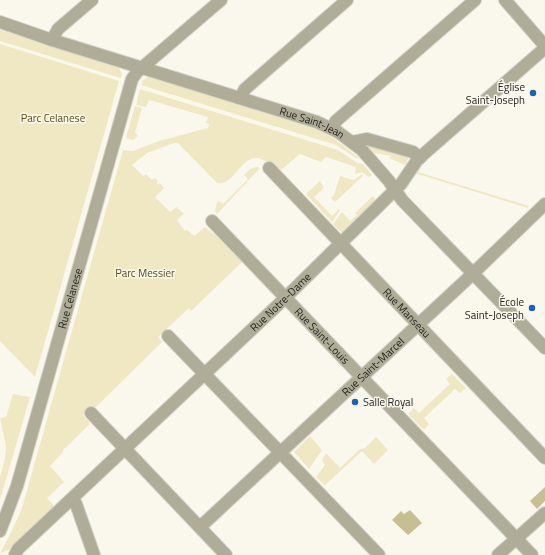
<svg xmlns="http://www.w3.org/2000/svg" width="545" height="555" viewBox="0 0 545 555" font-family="'Titillium Web',sans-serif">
<rect width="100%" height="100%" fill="#faf8ed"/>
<g fill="#efe8c2">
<path d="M0,30L119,68L122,74L121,78L0,41Z"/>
<path d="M0,44L119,81L35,377L0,341Z"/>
<path d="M149,77L316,129L335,139L360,159L356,158L336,145L141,85L143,80Z"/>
<path d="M140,89L338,150L357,163L363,164L372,175L369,177L362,172L355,174L356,167L326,157L321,162L300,154L281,170C275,165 273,163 266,161C262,160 261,158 257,158C240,157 234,186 217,183L178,143H174L147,153L132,165L143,176L146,174L152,180L155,178L158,181L157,183L158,185L160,183L164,188L155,197L170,212L177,207L184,214L177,220L185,231L187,230L194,236L205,227L218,237L242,262L191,311L189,308L158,337L162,342L95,408L92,406L83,415L89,422V425L63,450V452L50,466L64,482L47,498L54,506L9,550L0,553L11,533L22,508L123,150L133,151L159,141L208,128L209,124L206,123L208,117L149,100L146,107L136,105Z"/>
<path d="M135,106L142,108L135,132L138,136L133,140L126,138Z"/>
<path d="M364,143L408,156V159L405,165L389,158L392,156L374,153Z"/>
<path d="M256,167L260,168L217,214L215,211L217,202L219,201L223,204L248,179L244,175L250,169Z"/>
<path d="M418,172L529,206L528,208L421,175L417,174Z"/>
<path d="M362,174L363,176L335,202L331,198L334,195L340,176L354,180Z"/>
<path d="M320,181L324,188L314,197L332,216L339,209L340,210L332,222L306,194Z"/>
<path d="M373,196L376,200L342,233L333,224L342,212L350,221L357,215L355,213Z"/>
<path d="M452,374L466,388L460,393L455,389L424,418L429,424L424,430L408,414L414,408L419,413L450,384L446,379Z"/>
<path d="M13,394L30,397L0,500V477L5,458L6,446L0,418L6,417Z"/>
<path d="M310,436L322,450L309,469L294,452Z"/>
<path d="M376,437L388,450L374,464L362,451L325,485L316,477L325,465L322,460L326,453L340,468L360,449L365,448Z"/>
</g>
<g fill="#c7be92">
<path d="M545,487V501L537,509L530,501Z"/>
<path d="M410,510L422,523L408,535L392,520L401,511L404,514Z"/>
</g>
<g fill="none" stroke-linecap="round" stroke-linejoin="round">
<g stroke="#d3d2c8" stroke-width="14">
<g id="minor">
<path d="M505,0L545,46"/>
<path id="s1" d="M0,22L52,40L317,122L338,132L362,150L389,181L402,200L545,348"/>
<path d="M52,40L58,29L92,0"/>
<path d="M240,98L245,89L347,0"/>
<path d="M332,128L336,121L475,0"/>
<path d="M352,142L367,139L413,152L420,158"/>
<path id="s2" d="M269,168L545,458"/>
<path id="s3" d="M212,221L532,555"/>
<path d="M168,336L379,555"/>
<path d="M91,413L226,555"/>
<path d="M73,498L76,504L94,555"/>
<path id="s4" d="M200,527L464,282L545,204"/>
<path id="s5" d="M0,531L17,486L132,79L137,72L221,0"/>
<path id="s6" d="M15,555L18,549L280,303L401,184L418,159L545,48"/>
<path d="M498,555L545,513"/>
</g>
</g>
<use href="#minor" stroke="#afac98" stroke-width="12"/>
</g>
<g fill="#1367b5" stroke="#faf8ed" stroke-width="1.5">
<circle cx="533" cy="93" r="4"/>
<circle cx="532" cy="308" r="4"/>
<circle cx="355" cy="402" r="4"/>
</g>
<g text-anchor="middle" stroke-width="3" stroke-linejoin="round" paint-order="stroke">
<g font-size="11" fill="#24231f" stroke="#faf8ed" text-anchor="end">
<text x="525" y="91">Église<tspan x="525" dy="13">Saint-Joseph</tspan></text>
<text x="524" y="306">École<tspan x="524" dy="13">Saint-Joseph</tspan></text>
<text x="363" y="406" text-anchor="start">Salle Royal</text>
</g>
<g font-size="11" fill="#564c17" stroke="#faf8ed">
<text x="53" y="122">Parc Celanese</text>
<text x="145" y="277">Parc Messier</text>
</g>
<g font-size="11" fill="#24231f" stroke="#faf8ed">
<text dy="4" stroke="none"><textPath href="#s1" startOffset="328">Rue Saint-Jean</textPath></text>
<text dy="4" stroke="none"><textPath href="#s5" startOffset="243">Rue Celanese</textPath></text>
<text dy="4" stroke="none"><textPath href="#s6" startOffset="367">Rue Notre-Dame</textPath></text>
<text dy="4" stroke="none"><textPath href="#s2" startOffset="200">Rue Manseau</textPath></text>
<text dy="4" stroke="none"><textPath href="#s3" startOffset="159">Rue Saint-Louis</textPath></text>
<text dy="4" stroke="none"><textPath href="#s4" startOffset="236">Rue Saint-Marcel</textPath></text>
</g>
</g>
</svg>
